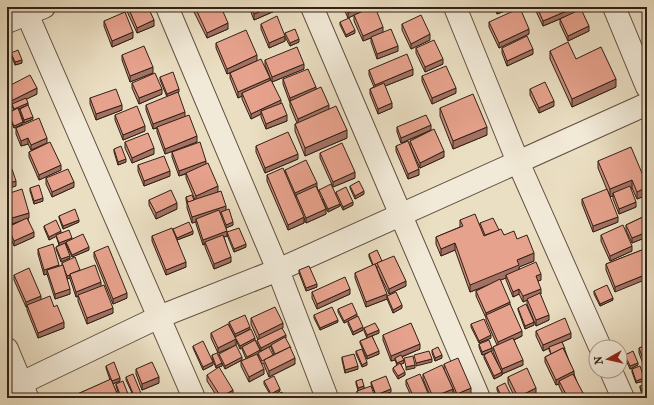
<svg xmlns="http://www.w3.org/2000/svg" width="654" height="405" viewBox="0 0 654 405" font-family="'IM FELL French Canon',serif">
<rect width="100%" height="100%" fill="#ebdfc3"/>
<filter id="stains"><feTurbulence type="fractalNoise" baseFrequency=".005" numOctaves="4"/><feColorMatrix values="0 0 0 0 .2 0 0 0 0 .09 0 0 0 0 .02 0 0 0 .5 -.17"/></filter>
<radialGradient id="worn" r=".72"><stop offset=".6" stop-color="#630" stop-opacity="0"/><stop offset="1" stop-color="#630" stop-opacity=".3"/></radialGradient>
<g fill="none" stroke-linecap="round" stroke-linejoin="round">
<g stroke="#605040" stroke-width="24">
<g id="minor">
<path d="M24,7L194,398"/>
<path d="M167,7L278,270L327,398"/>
<path d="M312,7L479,398"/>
<path d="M455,7L518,162L600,347"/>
<path d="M614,7L647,87"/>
<path d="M7,22L44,7"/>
<path d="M7,349L27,397"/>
<path d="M611,371L623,398"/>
<path d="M7,390L159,317L278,270L647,104"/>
</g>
</g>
<use href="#minor" stroke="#f2ead8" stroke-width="22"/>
</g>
<g fill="#c78b79" stroke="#322015">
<path d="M125,7H148L154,26L137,33Z"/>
<path d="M194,7H221L228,29L207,38L194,12Z"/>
<path d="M249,7H284L254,20Z"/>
<path d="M343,7H372L348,18Z"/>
<path d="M494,7H505V11L497,14Z"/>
<path d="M534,7H581V10L589,31L568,41L560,24V19L543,26Z"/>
<path d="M354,15L383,32L398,51L377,59L371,42V38L363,41L354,21Z"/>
<path d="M104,21L133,38L112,47L104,26Z"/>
<path d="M340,22L355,33L346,37L340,25Z"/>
<path d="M489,22L529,34L499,48L489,27Z"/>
<path d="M261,24L285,35V33L299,42L290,46L285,37V41L269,48L261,29Z"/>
<path d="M402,24L430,40L411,49L402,30Z"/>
<path d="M216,43L257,61L227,74L216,48Z"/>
<path d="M416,48L443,64L425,72L416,53Z"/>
<path d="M502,48L533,54L507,66L502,53Z"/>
<path d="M550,51L576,59L616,87L572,107L550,59Z"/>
<path d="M11,53L22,63L15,65L11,55Z"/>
<path d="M122,55L153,73L130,82L122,60Z"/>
<path d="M265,60L304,69L272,82L287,121L266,129L261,117V114L251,119L242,99V96L238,98L230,78V73L270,81L271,80L265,65Z"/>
<path d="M369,70L413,75L385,86L392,108L378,114L370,94V89L374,87L369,75Z"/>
<path d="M422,76L456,93L432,104L422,81Z"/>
<path d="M160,77L179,92L167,97L160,80Z"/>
<path d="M283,79L316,90L347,138L305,156L295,131V124L297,123L290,106V103L283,84Z"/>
<path d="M132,83L162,94L139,104L132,88Z"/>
<path d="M7,87L37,94L26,99L28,105L18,110L23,124L14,128L8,115V113L14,110L12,106L9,108L7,104Z"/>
<path d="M530,89L554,106L539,113L530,95Z"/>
<path d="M90,98L122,110L96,120L90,104Z"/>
<path d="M146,105L185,116L197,142L165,154L157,132V128L153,129L146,110Z"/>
<path d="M440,108L487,135L453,149L440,116Z"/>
<path d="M20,109L33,119L24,123L20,112Z"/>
<path d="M115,115L145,131L123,140L115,120Z"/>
<path d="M397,127L431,130L444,157L420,168L410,146V141L430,131L401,143L397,132Z"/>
<path d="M16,128L47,143L61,170L39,180L29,157V152L43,145L31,150L28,144L21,146L16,134Z"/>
<path d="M125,142L154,154L132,163L125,148Z"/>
<path d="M256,146L298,159L265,173L256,152Z"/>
<path d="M396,146L419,175L408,179L396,151Z"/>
<path d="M114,149L126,162L118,165L114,152Z"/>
<path d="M172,152L206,164L218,192L213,194L226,210L233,225L226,228L227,236L224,237L231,262L214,269L205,247V244L203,245L196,224V222L192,223L187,208V204L186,200V197L194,200H195L186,178V174L179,176L172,157Z"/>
<path d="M320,153L355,178L333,187L320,158Z"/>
<path d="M598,161L647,185V195L637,199L632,188H630L636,207L619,214L613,199V196L610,197L598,168Z"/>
<path d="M138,165L170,176L144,186L138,171Z"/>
<path d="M285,170L317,187L319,192V190L336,195V192L353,205L343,210L340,204V206L328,212L322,199L326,214L306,223L304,218V223L288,230L267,181V175L285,174Z"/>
<path d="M46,178L74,187L52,197L46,184Z"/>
<path d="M350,186L364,194L355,199L350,188Z"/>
<path d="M30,188L43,201L34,204L30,191Z"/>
<path d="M7,194L29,218L28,219L34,237L14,246L8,232V227L17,222L12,224L7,207Z"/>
<path d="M582,199L618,222L593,232L582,204Z"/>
<path d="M149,200L177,209L156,219L149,205Z"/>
<path d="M647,215V237L632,243L626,230V225Z"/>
<path d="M59,216L79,222L63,229L59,218Z"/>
<path d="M460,220L480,225V223L499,230L504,235L517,239L534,261L519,267V269L541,280L538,281L541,294H540L549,320L536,326L527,304V300L523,302L519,294L513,297L506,280V278L500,280L522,336L514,340L523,365L502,374V373V375L494,379L484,358V355L490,352L482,355L479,347V344L492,351L491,352L501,371L493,352V347L497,345L486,320V318L476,296V291L483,287L470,292L455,250L441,256L436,244V237L460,227Z"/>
<path d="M44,226L61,233L72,239L89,250L72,257L66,244V243H65L70,258L61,262L56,249V247L59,245L56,236L49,240L44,228Z"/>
<path d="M173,229L193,234L177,240L186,267L166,275L152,241V236L173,231Z"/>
<path d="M227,232L246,247L234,252L227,235Z"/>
<path d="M601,235L632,251L610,261L601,241Z"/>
<path d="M647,248L615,292L606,270V264Z"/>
<path d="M38,249L59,267L62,266V263L80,270L101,286L113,313L87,324L78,301V296L76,297L70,279V278L67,279L70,294L55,299L47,274L44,275L38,254Z"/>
<path d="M94,252L127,298L113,304L94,257Z"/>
<path d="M369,254L382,261L406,286L389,294L377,269V266L376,267L387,296L402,308L393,313L387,299L366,307L355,278V273L373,266L369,257Z"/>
<path d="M299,270L317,287L306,291L299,273Z"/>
<path d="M14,275L41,300L54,307L64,328L38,338L27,310V307H26L14,280Z"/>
<path d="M594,291L613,300L600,306L594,294Z"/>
<path d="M312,292L350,294L317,309L312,298Z"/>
<path d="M518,308L534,325L525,329L518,310Z"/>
<path d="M338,309L363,330L353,335L348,324V321L344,323L338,312Z"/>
<path d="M314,315L338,322L320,330L314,318Z"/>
<path d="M251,318L283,328L282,329L295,364L269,377L264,365V363L262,364L258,356V354H257L264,374L249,382L241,366V361L246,359L242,349V348L240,349L236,340V345L218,353L211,338V333L235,338V337L229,325V322L250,329L260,352L273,356L274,355L271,347V346L261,351L257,343V340H258L251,324Z"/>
<path d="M471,324L491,338L479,343L471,327Z"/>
<path d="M364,328L379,333L372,336L379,354L367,359L360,343V341L367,338L364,331Z"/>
<path d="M536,331L571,338L562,342L583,398H565L559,386V384L556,385L545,362V357L551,354L549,350V348L543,351L536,336Z"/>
<path d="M383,335L420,349L402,357L404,363L401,364L405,375L398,379L393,371V368L397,365L395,360L391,361L383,340Z"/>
<path d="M647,345V375L639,353V348Z"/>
<path d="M193,346L213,365L203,370L193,348Z"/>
<path d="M432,350L442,358L435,361L432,353Z"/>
<path d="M356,351L367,365L362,367L356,354Z"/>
<path d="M219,354L242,360L225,369L222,363V366L216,368L212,358V355L219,356Z"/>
<path d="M625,355L638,365L630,369L625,358Z"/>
<path d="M342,357L358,369L345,373L342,360Z"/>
<path d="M444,364L471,394L461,398H457L444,370Z"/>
<path d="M106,366L120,381L113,384L119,398H73V396L110,380L106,368Z"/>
<path d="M136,369L159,383L142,390L136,374Z"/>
<path d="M632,369L644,381L636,383L632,372Z"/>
<path d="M423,374L453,394L444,398H431L423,379Z"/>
<path d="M207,375L233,395L228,398H218L207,381Z"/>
<path d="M126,377L143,398H120L116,386V384L128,395L132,393L126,380Z"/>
<path d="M508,377L536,393V394L538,398H515L508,383Z"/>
<path d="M406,380L430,398H412L406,385Z"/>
<path d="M264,381L280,391L271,396L264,384Z"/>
<path d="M356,381L375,397L376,396L371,384V382L391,392L377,397V398H358L357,394V391L358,390L356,384Z"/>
<path d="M640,386L647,398H643L640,388Z"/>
<path d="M497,387L512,398H501L497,390Z"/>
</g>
<g fill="#a27163" stroke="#322015">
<path d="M271,7H284L254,20V14Z"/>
<path d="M360,7H372L348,18V13Z"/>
<path d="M511,7H520L511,11Z"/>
<path d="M576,7H581V10L543,26V21Z"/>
<path d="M505,8V11L497,14V12Z"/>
<path d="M154,20V26L137,33V28Z"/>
<path d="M228,23V29L207,38V33Z"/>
<path d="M589,26V31L568,41V36Z"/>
<path d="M383,27V33L363,41V36Z"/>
<path d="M529,29V34L499,48V43Z"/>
<path d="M355,30V33L346,37V35Z"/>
<path d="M133,32V38L112,47V41Z"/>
<path d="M430,34V40L411,49V44Z"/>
<path d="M285,36V41L269,48V43Z"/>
<path d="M299,39V42L290,46V43Z"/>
<path d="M398,46V51L377,59V54Z"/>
<path d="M533,49V54L507,66V61Z"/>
<path d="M257,55V61L227,74V69Z"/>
<path d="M443,59V64L425,72V67Z"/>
<path d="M22,60V63L15,65V62Z"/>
<path d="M304,64V69L272,82V77Z"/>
<path d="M11,66V71L7,73V68Z"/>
<path d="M153,67V73L130,82V76Z"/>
<path d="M413,69V75L375,90V85Z"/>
<path d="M270,78V83L242,93V96L238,98V92Z"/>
<path d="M616,79V87L572,107V99Z"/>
<path d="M316,87V92L290,101V98Z"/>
<path d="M37,88V94L13,106L12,104V106L9,108V102Z"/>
<path d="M456,88V93L432,104V98Z"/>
<path d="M162,89V94L139,104V98Z"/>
<path d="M179,89V92L167,97V94Z"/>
<path d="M281,100V106L261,111V114L251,119V114Z"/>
<path d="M554,101V106L539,113V108Z"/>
<path d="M28,103V105L14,111V109Z"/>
<path d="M392,103V108L378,114V109Z"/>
<path d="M122,105V110L96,120V114Z"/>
<path d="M329,105V111L298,124V119Z"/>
<path d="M185,112V117L153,129V124Z"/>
<path d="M287,115V121L266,129V124Z"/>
<path d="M33,117V119L24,123V120Z"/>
<path d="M23,122V124L14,128V126Z"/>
<path d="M431,125V130L401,143V138Z"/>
<path d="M145,126V131L123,140V135Z"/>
<path d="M487,127V135L453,149V141Z"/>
<path d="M347,130V138L305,156V148Z"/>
<path d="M197,136V142L165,154V149Z"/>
<path d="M28,138V144L21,146V141Z"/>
<path d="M47,138V143L31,150V145Z"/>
<path d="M154,148V154L132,163V158Z"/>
<path d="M444,151V157L420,168V163Z"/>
<path d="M298,154V159L265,173V168Z"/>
<path d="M126,159V162L118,165V162Z"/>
<path d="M206,161V166L179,176V171Z"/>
<path d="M61,165V170L39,180V175Z"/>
<path d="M419,169V175L408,179V174Z"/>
<path d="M170,171V176L144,186V181Z"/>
<path d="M355,172V178L333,187V182Z"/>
<path d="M632,180V188L614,196L613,193V196L610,197V189Z"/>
<path d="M16,181V186L7,189V184Z"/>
<path d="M74,182V187L52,197V192Z"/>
<path d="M317,183V189L296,195V198H295V193Z"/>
<path d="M218,186V192L196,201V196Z"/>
<path d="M647,187V195L637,199V192Z"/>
<path d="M364,191V194L355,199V196Z"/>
<path d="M43,198V201L34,204V201Z"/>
<path d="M353,202V205L343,210V207Z"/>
<path d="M636,202V207L619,214V209Z"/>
<path d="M177,203V209L156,219V213Z"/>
<path d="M340,204V206L328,212V209Z"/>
<path d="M226,206V212L197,221L196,219V222L192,223V217Z"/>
<path d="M326,209V214L306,223V218Z"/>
<path d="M29,213V218L12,224V218Z"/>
<path d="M304,217V223L288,230V225Z"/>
<path d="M618,217V222L593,232V226Z"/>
<path d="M79,220V222L63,229V226Z"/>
<path d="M233,222V225L226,228V225Z"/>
<path d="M61,231V234L49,240V237Z"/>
<path d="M193,231V234L177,240V238Z"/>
<path d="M227,231V236L206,244L205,242V244L203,245V240Z"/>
<path d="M34,232V237L14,246V241Z"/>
<path d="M647,232V237L632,243V238Z"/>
<path d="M72,238V241L66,242V243L59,246V243Z"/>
<path d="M455,243V250L441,256V249Z"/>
<path d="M246,244V247L234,252V249Z"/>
<path d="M632,246V251L610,261V256Z"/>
<path d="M89,247V250L72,257V255Z"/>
<path d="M534,253V261L519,267V273L506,275V278L470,292V285L517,260Z"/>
<path d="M70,256V258L61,262V259Z"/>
<path d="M231,257V262L214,269V264Z"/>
<path d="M186,262V267L166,275V270Z"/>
<path d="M59,265V271L47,270V274L44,275V270Z"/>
<path d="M541,274V280L536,282V276Z"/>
<path d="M647,274V279L615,292V287Z"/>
<path d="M70,275V278L67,279V276Z"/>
<path d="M406,281V286L389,294V289Z"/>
<path d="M101,282V288L76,297V292Z"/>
<path d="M317,284V287L306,291V288Z"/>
<path d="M70,289V294L55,299V294Z"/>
<path d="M350,289V294L317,309V304Z"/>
<path d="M519,289V294L513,297V292Z"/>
<path d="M541,289V294L523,302V296Z"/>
<path d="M127,293V298L113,304V299Z"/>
<path d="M387,294V299L366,307V302Z"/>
<path d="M41,296V301L27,305V307H26V302Z"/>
<path d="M613,298V300L600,306V304Z"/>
<path d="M510,302V307L486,316V313Z"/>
<path d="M402,305V308L393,313V310Z"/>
<path d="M113,308V313L87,324V318Z"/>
<path d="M357,314V317L344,323V321Z"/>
<path d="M549,315V320L536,326V320Z"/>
<path d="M338,320V322L320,330V328Z"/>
<path d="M64,322V328L38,338V333Z"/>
<path d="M534,322V325L525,329V326Z"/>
<path d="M283,323V328L259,340V335Z"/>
<path d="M250,327V329L235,337V334Z"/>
<path d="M363,327V330L353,335V332Z"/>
<path d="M379,330V333L367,338V335Z"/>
<path d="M522,331V336L498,347V342Z"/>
<path d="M571,333V338L543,351V345Z"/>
<path d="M286,335V338L261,351V348Z"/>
<path d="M491,335V338L479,343V341Z"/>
<path d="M255,338V341L240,349V346Z"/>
<path d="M236,339V345L218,353V348Z"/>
<path d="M420,344V349L396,359L395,358V360L391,361V356Z"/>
<path d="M492,348V351L482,355V352Z"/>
<path d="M260,350V353L247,359V357Z"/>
<path d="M379,351V354L367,359V356Z"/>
<path d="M442,355V358L435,361V358Z"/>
<path d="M242,357V360L225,369V366Z"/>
<path d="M295,358V364L269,377V371Z"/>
<path d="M432,359V362L416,366V363Z"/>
<path d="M404,360V363L397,366V363Z"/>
<path d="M523,360V365L502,374V369Z"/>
<path d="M213,362V365L203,370V367Z"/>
<path d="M367,362V365L362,367V365Z"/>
<path d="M222,363V366L216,368V366Z"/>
<path d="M638,363V365L630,369V366Z"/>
<path d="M415,365V368L406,370V367Z"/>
<path d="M358,366V369L345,373V370Z"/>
<path d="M264,369V374L249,382V377Z"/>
<path d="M574,371V376L559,381V384L556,385V380Z"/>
<path d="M405,372V375L398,379V376Z"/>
<path d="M502,372V375L494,379V376Z"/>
<path d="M159,377V383L142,390V384Z"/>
<path d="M120,378V381L112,384V381Z"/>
<path d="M644,378V381L636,383V381Z"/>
<path d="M364,386V389L358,391V388Z"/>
<path d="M471,388V394L461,398H457V394Z"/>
<path d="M536,388V393L527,398H518V397Z"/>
<path d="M280,389V391L271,396V394Z"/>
<path d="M391,389V392L376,397V395Z"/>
<path d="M453,389V394L444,398H433V397Z"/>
<path d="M233,390V395L228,398H221Z"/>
<path d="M583,393V398H573Z"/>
<path d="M109,394V398H99Z"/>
<path d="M647,395V398H644V397Z"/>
</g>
<g fill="#e7a28d" stroke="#322015">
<path d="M128,7H148L154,20L137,28Z"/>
<path d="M195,7H221L228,23L207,33Z"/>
<path d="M251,7H271L254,14Z"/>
<path d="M345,7H360L348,13Z"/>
<path d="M373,7H375L383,27L363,36L354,15Z"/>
<path d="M495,7H505V8L497,12Z"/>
<path d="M537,7H576L543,21Z"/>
<path d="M520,8L529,29L499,43L489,22Z"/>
<path d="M581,9L589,26L568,36L560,19Z"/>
<path d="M125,12L133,32L112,41L104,21Z"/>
<path d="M421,15L430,34L411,44L402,24Z"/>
<path d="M277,16L285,36L269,43L261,24Z"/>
<path d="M349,18L355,30L346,35L340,22Z"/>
<path d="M295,29L299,39L290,43L285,33Z"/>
<path d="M391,29L398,46L377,54L371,37Z"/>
<path d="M246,30L257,55L227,69L216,43Z"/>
<path d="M527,36L533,49L507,61L502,48Z"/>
<path d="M434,40L443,59L425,67L416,48Z"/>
<path d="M568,42L576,59L601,47L616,79L572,99L550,51Z"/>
<path d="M144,46L153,67L130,76L122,55Z"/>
<path d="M297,47L304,64L272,77L265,60Z"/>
<path d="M18,50L22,60L15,62L11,53Z"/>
<path d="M407,54L413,69L375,85L369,70Z"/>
<path d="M7,55L11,66L7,68Z"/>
<path d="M261,59L270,78L238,92L230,73Z"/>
<path d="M446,66L456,88L432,98L422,76Z"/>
<path d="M308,69L316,87L290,98L283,79Z"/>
<path d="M173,72L179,89L167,94L160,77Z"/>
<path d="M155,73L162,89L139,98L132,83Z"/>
<path d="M30,75L37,88L9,102L7,99V87Z"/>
<path d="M271,80L281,100L251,114L242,93Z"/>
<path d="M545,82L554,101L539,108L530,89Z"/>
<path d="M384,83L392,103L378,109L370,89Z"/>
<path d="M321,87L329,105L298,119L290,101Z"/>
<path d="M116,89L122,105L96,114L90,98Z"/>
<path d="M178,92L185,112L153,124L146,105Z"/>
<path d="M473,94L487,127L453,141L440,108Z"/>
<path d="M26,98L28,103L14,109L12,104Z"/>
<path d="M282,103L287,115L266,124L261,111Z"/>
<path d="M28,105L33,117L24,120L20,109Z"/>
<path d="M137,106L145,126L123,135L115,115Z"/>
<path d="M336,106L347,130L305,148L295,124Z"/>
<path d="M18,108L23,122L14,126L8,113Z"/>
<path d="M189,115L197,136L165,149L157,127Z"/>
<path d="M426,115L431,125L401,138L397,127Z"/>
<path d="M39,118L47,138L31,145L28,138L21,141L16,128Z"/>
<path d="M434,129L444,151L420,163L410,141Z"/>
<path d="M288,132L298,154L265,168L256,146Z"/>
<path d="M148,133L154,148L132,158L125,142Z"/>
<path d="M408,141L419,169L408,174L396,146Z"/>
<path d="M50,142L61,165L39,175L29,152Z"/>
<path d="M200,142L206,161L179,171L172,152Z"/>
<path d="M342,143L355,172L333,182L320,153Z"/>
<path d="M121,146L126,159L118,162L114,149Z"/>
<path d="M631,147L647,185V187L637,192L632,180L610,189L598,161Z"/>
<path d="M164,156L170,171L144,181L138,165Z"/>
<path d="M306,160L317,183L295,193L285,170Z"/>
<path d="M208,163L218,186L196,196L186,173Z"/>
<path d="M283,168L304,217L288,225L267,175Z"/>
<path d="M12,169L16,181L7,184V170Z"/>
<path d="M68,169L74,182L52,192L46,178Z"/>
<path d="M359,181L364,191L355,196L350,186Z"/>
<path d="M331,184L340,204L328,209L319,190Z"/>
<path d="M39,185L43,198L34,201L30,188Z"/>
<path d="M316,186L326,209L306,218L296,195Z"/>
<path d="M630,186L636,202L619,209L613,193Z"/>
<path d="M346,187L353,202L343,207L336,192Z"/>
<path d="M22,189L29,213L12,218L7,201V194Z"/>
<path d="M607,189L618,217L593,226L582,199Z"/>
<path d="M171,190L177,203L156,213L149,200Z"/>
<path d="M221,191L226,206L192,217L187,202Z"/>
<path d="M192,195L194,200L188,202L186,197Z"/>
<path d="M75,209L79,220L63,226L59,216Z"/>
<path d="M229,209L233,222L226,225L221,212Z"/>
<path d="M219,210L227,231L203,240L196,219Z"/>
<path d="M475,214L484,236L501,229L504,235L514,231L517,239L527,235L534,253L517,260L519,265L470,285L455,243L441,249L436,237L463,226L460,220Z"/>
<path d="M647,215V232L632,238L626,225Z"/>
<path d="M27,218L34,232L14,241L8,227Z"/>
<path d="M493,218L499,230L485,235L480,223Z"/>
<path d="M56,220L61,231L49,237L44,226Z"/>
<path d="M189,222L193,231L177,238L173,229Z"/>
<path d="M623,225L632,246L610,256L601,235Z"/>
<path d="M172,228L186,262L166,270L152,236Z"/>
<path d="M239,228L246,244L234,249L227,232Z"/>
<path d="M69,230L72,238L59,243L56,235Z"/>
<path d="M83,234L89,247L72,255L66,242Z"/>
<path d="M223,235L231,257L214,264L205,242Z"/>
<path d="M65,243L70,256L61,259L56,247Z"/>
<path d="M53,244L59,265L44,270L38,249Z"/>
<path d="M108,246L127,293L113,299L94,252Z"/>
<path d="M647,248V274L615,287L606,264Z"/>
<path d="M377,250L382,261L373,265L369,254Z"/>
<path d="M394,256L406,281L389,289L377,263Z"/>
<path d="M75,257L80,270L70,274V275L67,276L62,263Z"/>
<path d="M536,262L541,274L536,276L541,289L523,296L519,289L513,292L506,275Z"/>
<path d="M375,264L387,294L366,302L355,273Z"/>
<path d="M63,265L70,289L55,294L47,270Z"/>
<path d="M95,265L101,282L76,292L70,274Z"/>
<path d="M309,266L317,284L306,288L299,270Z"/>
<path d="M29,268L41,296L26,302L14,275Z"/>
<path d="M345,277L350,289L317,304L312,292Z"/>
<path d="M500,279L510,302L486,313L476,291Z"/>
<path d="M104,285L113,308L87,318L78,295Z"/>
<path d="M607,285L613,298L600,304L594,291Z"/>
<path d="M396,292L402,305L393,310L387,296Z"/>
<path d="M540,293L549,315L536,320L527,299Z"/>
<path d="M50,296L54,307L57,305L64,322L38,333L27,305Z"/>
<path d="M352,303L357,314L344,321L338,309Z"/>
<path d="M510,304L522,331L498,342L486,315Z"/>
<path d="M526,304L534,322L525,326L518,308Z"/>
<path d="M275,307L283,323L259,335L251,318Z"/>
<path d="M332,307L338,320L320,328L314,315Z"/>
<path d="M245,315L250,327L235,334L229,322Z"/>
<path d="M358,316L363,327L353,332L348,321Z"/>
<path d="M565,318L571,333L543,345L536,331Z"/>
<path d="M484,319L491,335L479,341L471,324Z"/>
<path d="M375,323L379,330L367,335L364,328Z"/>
<path d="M411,323L420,344L391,356L383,335Z"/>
<path d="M228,324L236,339L218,348L211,333Z"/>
<path d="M282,328L286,335L261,348L257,340Z"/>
<path d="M251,329L255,338L240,346L235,337Z"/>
<path d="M372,336L379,351L367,356L360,341Z"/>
<path d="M285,337L291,348L290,347L275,354L271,345Z"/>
<path d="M513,338L523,360L502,369L493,347Z"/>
<path d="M255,340L260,350L247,357L242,347Z"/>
<path d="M489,340L492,348L482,352L479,344Z"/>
<path d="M203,341L213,362L203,367L193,346Z"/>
<path d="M562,342L565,349L563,348L551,354L549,347Z"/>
<path d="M236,345L242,357L225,366L219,354Z"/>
<path d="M647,345V369L639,348Z"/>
<path d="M269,347L273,355L262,361L258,353Z"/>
<path d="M290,347L295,358L269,371L264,360Z"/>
<path d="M438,347L442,355L435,358L432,350Z"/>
<path d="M563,348L574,371L556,380L545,357Z"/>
<path d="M362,349L367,362L362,365L356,351Z"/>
<path d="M429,351L432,359L416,363L414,355Z"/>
<path d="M491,351L502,372L494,376L484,355Z"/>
<path d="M633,351L638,363L630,366L625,355Z"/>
<path d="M217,353L222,363L216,366L212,355Z"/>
<path d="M257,354L264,369L249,377L241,361Z"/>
<path d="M354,354L358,366L345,370L342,357Z"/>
<path d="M401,355L404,360L397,363L395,358Z"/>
<path d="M413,356L415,365L406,367L404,358Z"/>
<path d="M458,358L471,388L457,394L444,364Z"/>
<path d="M114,362L120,378L112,381L106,366Z"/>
<path d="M152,362L159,377L142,384L136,369Z"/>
<path d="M400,363L405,372L398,376L393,368Z"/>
<path d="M442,365L453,389L433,397L423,374Z"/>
<path d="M640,366L644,378L636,381L632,369Z"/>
<path d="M219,367L233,390L221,397L207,375Z"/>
<path d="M527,368L536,388L518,397L508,377Z"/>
<path d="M133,374L143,398H135L126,377Z"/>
<path d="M420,374L430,398H414L406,380Z"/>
<path d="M573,374L583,393L573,398H568L559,381Z"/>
<path d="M274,376L280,389L271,394L264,381Z"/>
<path d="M386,376L391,389L376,395L371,382Z"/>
<path d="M111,379L119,398H110L109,394L99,398H74L73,396Z"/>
<path d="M362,379L364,386L358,388L356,381Z"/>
<path d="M123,381L128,394L121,397L116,384Z"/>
<path d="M505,383L512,397L511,398H502L497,387Z"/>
<path d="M646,384L647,386V395L644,397L640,386Z"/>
<path d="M371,386L375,397L371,398H359L357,391Z"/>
<path d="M282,392L284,398H270Z"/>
<path d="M132,393L134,398H124L123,397Z"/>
<path d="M536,394L538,398H525Z"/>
</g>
<rect width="654" height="405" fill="none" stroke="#ebdfc3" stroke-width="24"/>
<rect x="8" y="8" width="638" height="389" fill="none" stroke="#322015" stroke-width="2"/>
<rect x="12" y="12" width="630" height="381" fill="none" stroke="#322015"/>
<g transform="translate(608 359) rotate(262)"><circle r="19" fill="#f2ead8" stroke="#a5998a"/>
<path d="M0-3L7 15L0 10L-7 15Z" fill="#8f2418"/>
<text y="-6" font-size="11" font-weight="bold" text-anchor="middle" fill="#322015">N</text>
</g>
<rect width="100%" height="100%" filter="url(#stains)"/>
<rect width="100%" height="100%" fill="url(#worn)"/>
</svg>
